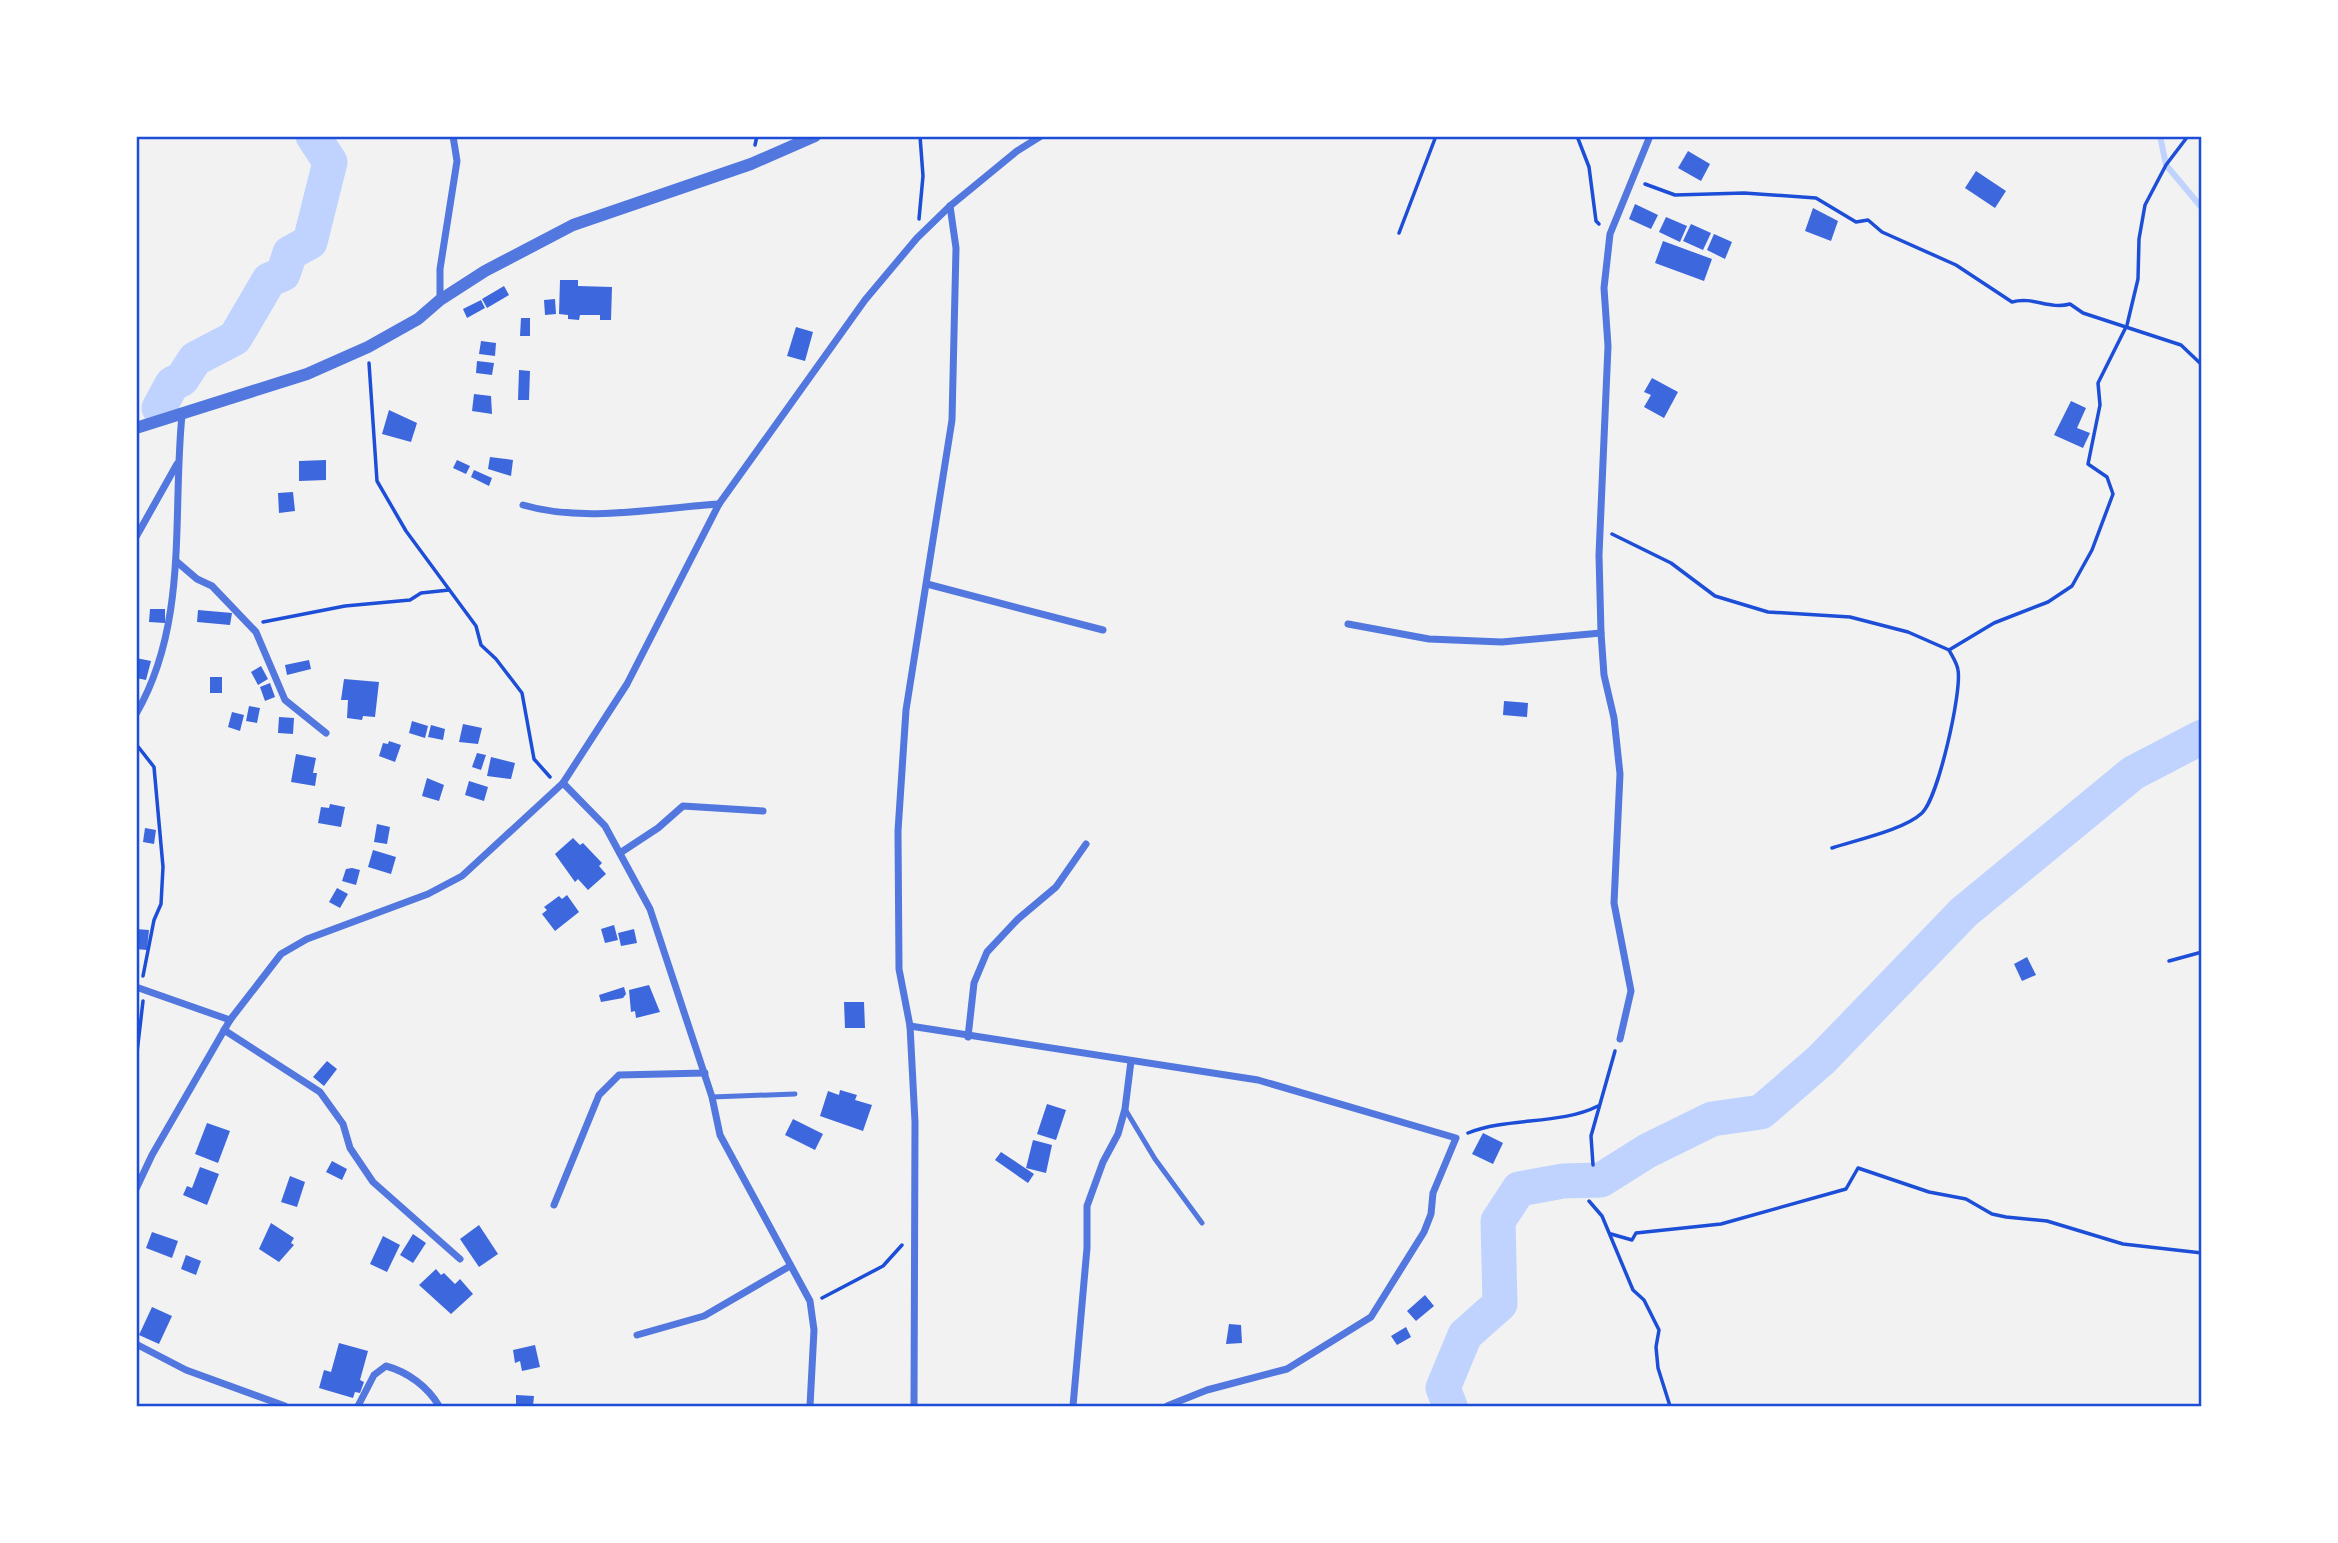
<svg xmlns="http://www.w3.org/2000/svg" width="2338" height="1543" viewBox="0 0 2338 1543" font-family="'Work Sans',sans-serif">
<rect width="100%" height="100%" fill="#f2f2f2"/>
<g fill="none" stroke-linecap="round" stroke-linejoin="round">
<path stroke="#bfd3fe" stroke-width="6" d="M2160,136L2166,165L2202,208"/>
<g stroke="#bfd3fe" stroke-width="35">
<path d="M159,408L172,384L182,379L195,359L235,338L269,280L283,274L290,253L310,242L330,162L313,136"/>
<path d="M1450,1406L1443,1388L1465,1335L1500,1304L1498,1221L1519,1189L1563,1181L1601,1180L1647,1151L1712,1119L1761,1112L1821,1060L1964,912L2133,773L2202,737"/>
</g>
</g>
<g fill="#3d67dc">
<path d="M1688,151L1710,164L1701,181L1678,168Z"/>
<path d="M1976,171L2006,191L1995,208L1965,188Z"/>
<path d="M1635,204L1658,215L1651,229L1629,219Z"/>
<path d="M1813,208L1838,221L1831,241L1805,231Z"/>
<path d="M1666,217L1687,226L1680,242L1659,232Z"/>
<path d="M1691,224L1711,233L1703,250L1683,241Z"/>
<path d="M1714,234L1732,242L1725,259L1707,250Z"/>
<path d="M1663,241L1712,259L1704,281L1655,263Z"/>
<path d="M560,280H578V286L612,287L611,320H600V315H580L579,320L568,319V315L559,314Z"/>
<path d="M504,286L509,295L487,308L482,299Z"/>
<path d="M555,299L556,314L545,315L544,300Z"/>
<path d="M481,300L485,308L467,318L463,309Z"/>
<path d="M521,318H530V336H520Z"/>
<path d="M796,327L813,332L805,361L787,356Z"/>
<path d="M481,341L496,343L495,356L479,354Z"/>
<path d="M477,361L494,363L492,375L476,373Z"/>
<path d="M519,370L530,371L529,400H518Z"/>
<path d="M1652,378L1678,392L1664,418L1644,407L1651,395L1644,392Z"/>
<path d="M474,394L491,396L492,414L472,411Z"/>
<path d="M2071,401L2086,408L2077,428L2090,433L2083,448L2054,435Z"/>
<path d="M389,410L417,423L411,442L382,434Z"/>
<path d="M490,457L513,460L511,476L488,469Z"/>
<path d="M326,460V480L299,481V461Z"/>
<path d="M457,460L470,466L466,474L453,468Z"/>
<path d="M474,470L492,478L489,486L471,477Z"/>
<path d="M293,492L295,511L279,513L278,493Z"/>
<path d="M150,609H165V623L149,622Z"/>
<path d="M198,610L232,613L230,625L197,622Z"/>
<path d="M136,658L151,661L146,680L136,678Z"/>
<path d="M309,660L311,669L287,675L285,665Z"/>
<path d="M261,666L268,679L258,685L251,672Z"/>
<rect x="210" y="677" width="12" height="16"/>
<path d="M344,679L379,682L375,717L363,716L362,720L347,718L348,700H341Z"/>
<path d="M270,683L275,697L265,701L260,687Z"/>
<path d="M1504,701L1528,703L1527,717L1503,715Z"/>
<path d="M249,706L260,708L257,723L246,721Z"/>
<path d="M232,712L244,715L240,731L228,727Z"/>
<path d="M279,717L294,718L293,734L278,733Z"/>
<path d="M412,721L428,726L425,738L409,733Z"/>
<path d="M463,724L482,728L478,744L459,742Z"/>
<path d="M431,725L445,729L443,740L428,737Z"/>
<path d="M389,741L401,745L395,762L379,756L383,743L388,744Z"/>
<path d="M477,753L486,755L481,770L472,767Z"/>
<path d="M296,754L316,758L313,773H317L315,786L291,782Z"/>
<path d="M491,757L515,763L511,779L487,776Z"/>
<path d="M427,778L444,785L439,801L422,796Z"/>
<path d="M469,781L488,787L484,801L465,795Z"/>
<path d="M330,804L345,807L341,827L318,823L321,807L329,808Z"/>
<path d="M377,824L390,827L387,844L374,842Z"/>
<path d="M145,828L156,830L154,844L143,842Z"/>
<path d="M573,838L580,845L583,843L602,863L599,866L606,874L588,890L578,879L575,882L555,854Z"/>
<path d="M373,850L396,857L391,874L368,867Z"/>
<path d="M352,868L360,870L356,885L342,881L346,869Z"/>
<path d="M337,888L348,894L340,908L329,902Z"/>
<path d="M567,895L579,912L555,931L542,914L547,910L544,907L559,896L562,899Z"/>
<path d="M614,925L618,940L605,943L601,929Z"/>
<path d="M136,929L149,930L147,950L136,949Z"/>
<path d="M634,929L637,943L621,946L618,933Z"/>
<path d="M2027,957L2036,975L2022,981L2014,964Z"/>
<path d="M649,985L660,1012L636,1018L635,1011L631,1012L629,990Z"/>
<path d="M624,987L626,994L623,998L601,1002L599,995Z"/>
<path d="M844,1002H864L865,1028H845Z"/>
<path d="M327,1061L337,1069L324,1086L313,1077Z"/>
<path d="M840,1090L857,1095L855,1100L872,1105L863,1131L820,1116L828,1091L839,1095Z"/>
<path d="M1047,1104L1066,1110L1056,1140L1037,1134Z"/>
<path d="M793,1119L823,1134L815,1150L785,1135Z"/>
<path d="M207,1123L230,1131L218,1163L195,1154Z"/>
<path d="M1483,1133L1503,1143L1493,1164L1472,1154Z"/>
<path d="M1033,1140L1052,1145L1046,1173L1026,1168Z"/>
<path d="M1001,1152L1034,1174L1028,1183L995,1160Z"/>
<path d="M332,1161L347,1169L342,1180L326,1172Z"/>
<path d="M200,1167L219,1174L207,1205L183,1195L187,1186L192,1188Z"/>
<path d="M290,1176L305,1182L297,1207L281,1202Z"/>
<path d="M271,1223L294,1238L291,1243L294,1245L279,1262L259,1249Z"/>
<path d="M479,1225L498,1254L479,1267L460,1239Z"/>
<path d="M152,1232L178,1241L172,1258L146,1248Z"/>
<path d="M413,1234L426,1243L413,1263L400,1255Z"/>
<path d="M383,1236L400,1245L387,1272L370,1264Z"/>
<path d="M186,1255L201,1261L196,1275L181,1269Z"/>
<path d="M436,1269L441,1275L444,1273L455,1284L460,1279L473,1294L451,1314L419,1285Z"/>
<path d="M1425,1295L1434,1306L1416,1321L1407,1311Z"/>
<path d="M152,1307L172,1316L159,1344L139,1335Z"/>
<path d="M1229,1324L1241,1325L1242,1343L1226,1344Z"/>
<path d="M1406,1327L1411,1337L1397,1345L1391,1336Z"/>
<path d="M339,1343L368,1351L360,1380L364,1382L360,1393L355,1392L353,1398L319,1388L324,1370L331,1372Z"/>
<path d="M535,1345L540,1367L522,1371L520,1361L515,1363L513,1350Z"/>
<path d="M516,1395L534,1396L533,1406H516Z"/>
</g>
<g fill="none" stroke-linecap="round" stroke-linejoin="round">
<g stroke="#1d4ed8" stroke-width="3.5">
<path d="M1577,136L1589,167L1596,221L1599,224"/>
<path d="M755,145L757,136"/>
<path d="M1645,184L1675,195L1744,193L1816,198L1856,222L1868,220L1882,232L1956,265L2012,302C2033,296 2049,310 2070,304L2083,313L2181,345L2202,365"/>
<path d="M919,219L923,176L920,136"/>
<path d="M1399,233L1436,136"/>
<path d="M369,363L377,481L406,531L476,626L481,645L496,659L522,693L534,759L550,777"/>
<path d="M1612,534L1671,563L1715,596L1768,612L1850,617L1908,632L1949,650L1994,623L2048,602L2072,586L2092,550L2113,494L2107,477L2088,464L2100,405L2098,383L2127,325L2138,279L2139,239L2145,205L2166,165L2188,136"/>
<path d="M263,622L345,606L410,600L421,593L449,590"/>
<path d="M136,744L154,767L163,867L161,904L154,920L143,976"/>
<path d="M1832,848C1856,840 1904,830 1922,813C1938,798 1962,692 1958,670C1957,663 1952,656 1949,650"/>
<path d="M2169,961L2202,952"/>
<path d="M136,1061L143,1001"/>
<path d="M1468,1133C1508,1117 1561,1125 1598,1106"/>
<path d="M1593,1165L1591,1136L1615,1051"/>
<path d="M1589,1201L1602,1216L1633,1290L1644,1300L1659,1330L1656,1347L1658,1368L1670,1406"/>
<path d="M1611,1234L1632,1240L1636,1233L1721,1224L1846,1189L1858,1168L1929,1192L1966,1199L1992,1214L2006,1217L2047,1221L2123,1244L2202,1253"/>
<path d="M822,1298L883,1266L902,1245"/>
</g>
<g stroke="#5277de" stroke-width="5">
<path d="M712,1097L795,1094"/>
<path d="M1125,1109L1155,1159L1202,1223"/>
</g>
<g stroke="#5277de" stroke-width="7">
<path d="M440,300V269L457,161L453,136"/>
<path d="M523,505C584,523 656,508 719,504"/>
<path d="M136,537L177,464"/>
<path d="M176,561L197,579L212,586L256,632L285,700L326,733"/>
<path d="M927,584L1103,630"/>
<path d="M1348,624L1429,639L1502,642L1601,633"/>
<path d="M136,714C189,623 172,515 182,415"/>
<path d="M563,783L605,826L650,909L712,1097L720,1135L810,1301L814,1330L810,1406"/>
<path d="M620,853L658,828L683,806L763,811"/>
<path d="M136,987L230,1020"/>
<path d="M910,1026L1258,1080L1456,1138L1433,1193L1431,1214L1424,1232L1371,1317L1287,1369L1207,1390L1167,1406"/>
<path d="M224,1030L320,1092L343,1124L350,1148L373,1182L460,1259"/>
<path d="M968,1037L974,983L987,952L1018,919L1056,887L1086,844"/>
<path d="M1620,1039L1631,991L1614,903L1620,774L1614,718L1604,675L1601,633L1599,555L1608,346L1604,288L1610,234L1650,136"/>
<path d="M136,1189L152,1155L230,1020L281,954L307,939L428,894L462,876L563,783L627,684L719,504L865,300L917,238L950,206L1017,151L1041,136"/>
<path d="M554,1205L599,1095L619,1075L705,1073"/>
<path d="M637,1335L704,1316L790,1266"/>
<path d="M136,1344L186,1370L285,1406"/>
<path d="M358,1406L374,1375L386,1366C408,1372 428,1387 439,1406"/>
<path d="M914,1406L915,1122L910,1026L899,969L898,831L906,710L952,420L956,248L950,206"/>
<path d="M1073,1406L1087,1248V1206L1103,1162L1118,1134L1125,1109L1131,1061"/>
</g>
<path stroke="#5277de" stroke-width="12" d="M136,428L307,374L368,347L418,319L440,300L485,271L573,225L751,164L815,136"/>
</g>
<rect width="2338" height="1543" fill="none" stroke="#ffffff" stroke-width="276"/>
<rect x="138" y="138" width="2062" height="1267" fill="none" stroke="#1d4ed8" stroke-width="2.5"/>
</svg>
